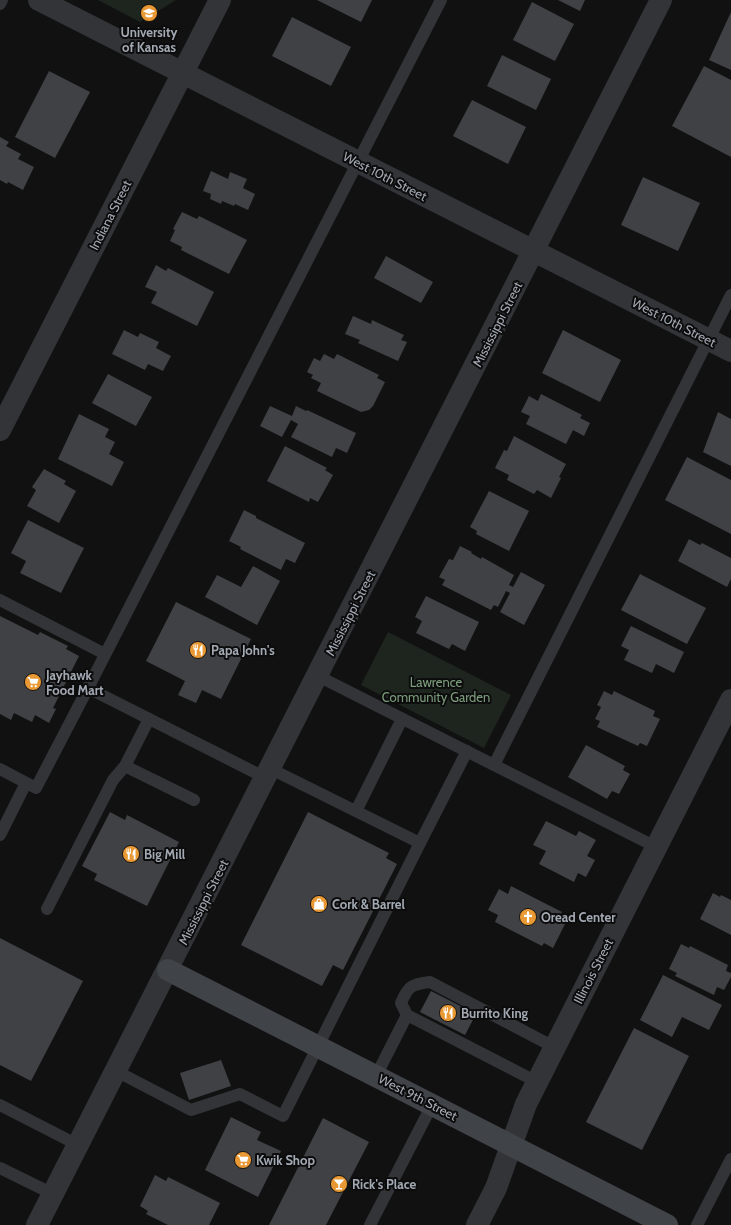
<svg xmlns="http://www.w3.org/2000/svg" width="731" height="1225" viewBox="0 0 731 1225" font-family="Cabin,sans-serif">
<rect width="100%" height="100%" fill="#111112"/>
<g fill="#1e251e">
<path d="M98,0H176L140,22Z"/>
<path d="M388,632L511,695L484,748L361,685Z"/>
</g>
<g fill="#404145">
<path d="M317,0H372L361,22Z"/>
<path d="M558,0H585L580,11Z"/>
<path d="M532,2L574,24L555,61L513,40Z"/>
<path d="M731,12V70L709,60Z"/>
<path d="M292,17L351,47L331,86L272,56Z"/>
<path d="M502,55L551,79L536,110L487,86Z"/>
<path d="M704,66L731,80V157L672,126Z"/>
<path d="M49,71L90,92L55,158L15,137Z"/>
<path d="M472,100L526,127L508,164L453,136Z"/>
<path d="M0,137L9,142L6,146L21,154L18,159L34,167L23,190L8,182L7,184L0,180Z"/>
<path d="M211,171L228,179L230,172L247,179L243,188L255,194L248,210L235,204L234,206L222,201L221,204L210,199L211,194L203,191Z"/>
<path d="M643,177L700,203L678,251L621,225Z"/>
<path d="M182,212L197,219L199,216L247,240L229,274L181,250L182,247L170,241L175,230L173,229Z"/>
<path d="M386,256L433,282L421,303L374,278Z"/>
<path d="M156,265L166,271L168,268L214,292L197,326L151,303L157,292L145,287Z"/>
<path d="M353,316L371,324L372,320L404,335L401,340L407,342L398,361L358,343L360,340L345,334Z"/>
<path d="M124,330L138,337L140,333L159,342L156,348L171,356L163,371L148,364L145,370L112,354Z"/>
<path d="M563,330L621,360L600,402L542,373Z"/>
<path d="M324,354L334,359L337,354L379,375L377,378L385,382L373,406L369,410L361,412L317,391L321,383L311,378L313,375L307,372L314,358L320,361Z"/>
<path d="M108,374L152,397L136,426L92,403Z"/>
<path d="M541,394L582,415L580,418L590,423L584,436L573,430L566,444L526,424L530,416L521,412L529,396L538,401Z"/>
<path d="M270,406L292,416L296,406L306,411L307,410L356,433L347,453L336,448L332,457L291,437L298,424L291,420L282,437L260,426Z"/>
<path d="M718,412L731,419V466L703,452Z"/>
<path d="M79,414L109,429L105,437L115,442L109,454L124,462L112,486L58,459Z"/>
<path d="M514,436L566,464L559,477L561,478L551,498L537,490L534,494L507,480L509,475L495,468L504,450L507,451Z"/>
<path d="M285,446L327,468L325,470L333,475L318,502L310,498L309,502L267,481Z"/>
<path d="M687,457L731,480V534L665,500Z"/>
<path d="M44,469L66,481L64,484L76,491L59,523L27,506L36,490L32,487Z"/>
<path d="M489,491L529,511L509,551L476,534L477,531L470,527Z"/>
<path d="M244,510L256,516V518L305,543L295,563L286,559L281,570L240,549L241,547L229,541Z"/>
<path d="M28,520L84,548L61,593L20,573L26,561L11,553Z"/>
<path d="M689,539L700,545L702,543L731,558V579L727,587L678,561Z"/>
<path d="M460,546L472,552L471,553L481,559L482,557L514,575L509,585L513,587L521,572L545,585L524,625L500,612L510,593L506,591L498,607L494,605L491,610L442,585L445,580L439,577L449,559L453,560Z"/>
<path d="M253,566L280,581L257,625L205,597L217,575L241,587Z"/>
<path d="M640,574L706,608L687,644L621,610Z"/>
<path d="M426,596L479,622L465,651L452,644L449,649L416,633L422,621L415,617Z"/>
<path d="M176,602L251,639L221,699L202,690L196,703L178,695L185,681L146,661Z"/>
<path d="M0,616L38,635L40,632L68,646L66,649L79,656L53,708L56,709L49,723L35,715L32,722L14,713L11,720L0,714Z"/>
<path d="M631,626L684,652L674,673L656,664L652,673L624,660L629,650L621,646Z"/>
<path d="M604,691L612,695L614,691L655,711L653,716L660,719L647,746L640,743L638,746L597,727L600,721L595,719L601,707L597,705Z"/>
<path d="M586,745L625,766L623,770L630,774L619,794L612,791L607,799L568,777Z"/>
<path d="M110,812L125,820L127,815L179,842L147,906L94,880L97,874L82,866Z"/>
<path d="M308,812L389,853L386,858L397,864L343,970L333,965L322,986L241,945Z"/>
<path d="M546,821L576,836L579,831L596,840L587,856L595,860L586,877L578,873L574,882L539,864L546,851L533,845Z"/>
<path d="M511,886L562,912L558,919L566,922L553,948L544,943L542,946L495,922L498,915L488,910L499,889L508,894Z"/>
<path d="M713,893L720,897L721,895L731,900V935L700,919Z"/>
<path d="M0,938L83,981L31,1081L0,1065Z"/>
<path d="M681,944L689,948L690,946L728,965L726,971L731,973V977L724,990L717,987L714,995L675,976L677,973L669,969Z"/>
<path d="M663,975L722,1005L709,1030L682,1017L672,1037L640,1020Z"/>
<path d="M431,991L476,1014L465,1035L420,1012Z"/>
<path d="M634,1028L689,1056L642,1150L586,1122Z"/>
<path d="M221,1060L231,1086L189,1100L180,1073Z"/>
<path d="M231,1117L261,1132L257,1140L281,1151L258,1197L205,1170Z"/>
<path d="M323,1118L369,1142L326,1225H269Z"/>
<path d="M155,1175L166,1181L168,1177L220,1203L209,1225H168L146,1214L148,1211L140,1206Z"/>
</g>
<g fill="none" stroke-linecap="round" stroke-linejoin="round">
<g stroke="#323437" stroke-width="12">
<path d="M0,4L2,0"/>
<path d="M0,600L105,654"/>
<path d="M318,676L656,847"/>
<path d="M149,719L125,766L194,800"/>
<path d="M494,765L731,295"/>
<path d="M0,769L36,788L88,688"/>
<path d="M266,778L88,688L441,0"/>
<path d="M356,811L402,719"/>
<path d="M0,835L26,783"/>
<path d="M420,843L467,751"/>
<path d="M47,909L113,780L125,766"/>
<path d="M116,1071L191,1110L240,1094L283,1116L420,843L271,769"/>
<path d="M376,1076L407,1015"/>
<path d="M537,1082L407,1015L401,1003C408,986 412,984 430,982L554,1047"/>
<path d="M0,1105L78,1145"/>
<path d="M0,1168L53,1194"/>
<path d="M370,1225L432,1105"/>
<path d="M697,1225L731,1159"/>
</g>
<g stroke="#323437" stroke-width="22">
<path d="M39,0L731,351"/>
<path d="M0,430L220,0"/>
<path d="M37,1225L661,0"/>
<path d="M477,1225L496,1188L526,1104L731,700"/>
</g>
<path stroke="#404347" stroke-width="22" d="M168,970L667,1225"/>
</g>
<defs>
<g id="university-disc" transform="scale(0.9)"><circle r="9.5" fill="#e99933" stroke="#0c0c0d"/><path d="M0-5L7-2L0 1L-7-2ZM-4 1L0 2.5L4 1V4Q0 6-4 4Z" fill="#fff"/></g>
<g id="restaurant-disc" transform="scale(0.9)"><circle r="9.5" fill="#e99933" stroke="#0c0c0d"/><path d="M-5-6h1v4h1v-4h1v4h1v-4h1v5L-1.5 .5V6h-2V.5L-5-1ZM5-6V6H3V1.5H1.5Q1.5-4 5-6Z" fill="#fff"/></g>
<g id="supermarket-disc" transform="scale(0.9)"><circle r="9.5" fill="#e99933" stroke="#0c0c0d"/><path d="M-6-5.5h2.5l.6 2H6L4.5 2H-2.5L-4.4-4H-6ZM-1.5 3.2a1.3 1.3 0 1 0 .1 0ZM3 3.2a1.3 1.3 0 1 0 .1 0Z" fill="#fff"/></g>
<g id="shop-disc" transform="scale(0.9)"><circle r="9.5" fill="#e99933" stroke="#0c0c0d"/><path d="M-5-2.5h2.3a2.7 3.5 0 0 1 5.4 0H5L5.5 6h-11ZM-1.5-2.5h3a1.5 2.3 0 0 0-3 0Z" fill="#fff"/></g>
<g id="church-disc" transform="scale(0.9)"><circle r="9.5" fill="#e99933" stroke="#0c0c0d"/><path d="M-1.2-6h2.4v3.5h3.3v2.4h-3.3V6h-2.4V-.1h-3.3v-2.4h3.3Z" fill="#fff"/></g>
<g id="bar-disc" transform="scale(0.9)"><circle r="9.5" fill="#e99933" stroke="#0c0c0d"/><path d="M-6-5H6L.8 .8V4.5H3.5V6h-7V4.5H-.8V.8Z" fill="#fff"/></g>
</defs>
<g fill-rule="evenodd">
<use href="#university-disc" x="149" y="13"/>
<use href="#restaurant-disc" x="198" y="650"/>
<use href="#supermarket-disc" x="33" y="682"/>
<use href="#restaurant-disc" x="131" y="854"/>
<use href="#shop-disc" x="319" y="904"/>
<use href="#church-disc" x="528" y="917"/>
<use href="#restaurant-disc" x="448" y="1013"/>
<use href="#supermarket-disc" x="243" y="1160"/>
<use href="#bar-disc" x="339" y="1184"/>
</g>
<g text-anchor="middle" stroke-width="4" stroke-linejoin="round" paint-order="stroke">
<g font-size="13" font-weight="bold" fill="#a3a9b3" stroke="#0c0c0d" text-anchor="start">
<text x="149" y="37" text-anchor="middle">University<tspan x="149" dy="15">of Kansas</tspan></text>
<text x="211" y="655">Papa John's</text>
<text x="46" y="680">Jayhawk<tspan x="46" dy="15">Food Mart</tspan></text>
<text x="144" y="859">Big Mill</text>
<text x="332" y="909">Cork &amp; Barrel</text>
<text x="541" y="922">Oread Center</text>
<text x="461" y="1018">Burrito King</text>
<text x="256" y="1165">Kwik Shop</text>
<text x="352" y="1189">Rick's Place</text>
</g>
<g font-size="13" fill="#a3a9b3" stroke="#0c0c0d">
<text transform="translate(385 176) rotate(27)" y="5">West 10th Street</text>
<text transform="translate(110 215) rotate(-63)" y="5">Indiana Street</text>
<text transform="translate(674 322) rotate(27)" y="5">West 10th Street</text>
<text transform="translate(497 324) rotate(-63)" y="5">Mississippi Street</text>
<text transform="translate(350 613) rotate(-63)" y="5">Mississippi Street</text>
<text transform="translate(203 902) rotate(-63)" y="5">Mississippi Street</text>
<text transform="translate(593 971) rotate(-63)" y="5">Illinois Street</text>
<text transform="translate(418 1097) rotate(27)" y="5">West 9th Street</text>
</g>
<g font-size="13" fill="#7c9d7b" stroke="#0c0c0d">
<text x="436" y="687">Lawrence<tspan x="436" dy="15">Community Garden</tspan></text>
</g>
</g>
</svg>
